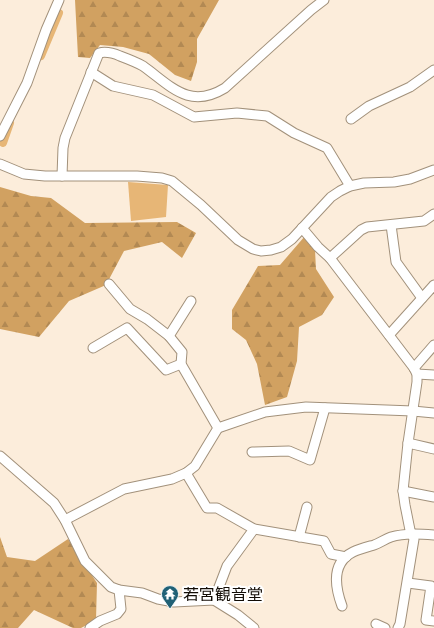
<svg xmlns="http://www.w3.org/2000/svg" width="434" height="628" viewBox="0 0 434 628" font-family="'Alegreya Sans','Noto Sans JP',sans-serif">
<defs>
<pattern id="forest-firs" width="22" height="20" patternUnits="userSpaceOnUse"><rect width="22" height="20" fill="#d1a161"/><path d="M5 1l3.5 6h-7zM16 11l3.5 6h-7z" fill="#b28953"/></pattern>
</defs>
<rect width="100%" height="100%" fill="#fceddb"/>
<g fill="url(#forest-firs)">
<path d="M75,0H219L197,39V62L191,81L175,75L149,54L123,47L100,45L90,58L78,57Z"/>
<path d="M0,187L31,196L51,198L85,223L177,222L196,233L182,258L162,242L124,251L106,285L69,301L39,337L0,329Z"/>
<path d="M305,236L315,250L316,269L334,297L322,315L299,327L297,361L287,397L265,405L257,364L246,340L232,329V310L258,266L280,265Z"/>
<path d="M0,537L7,557L35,561L68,539L97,583L96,620L81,628H73L34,610L18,628H0Z"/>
</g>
<path fill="#e7b676" d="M128,182L168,185L166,217L131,221Z"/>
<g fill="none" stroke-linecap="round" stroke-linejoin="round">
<g stroke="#e7b676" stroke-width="8">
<path d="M41,56L59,13"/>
<path d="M3,143L10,123"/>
</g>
<g stroke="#a2917b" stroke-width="11">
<g id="minor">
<path d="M91,72L113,86L153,95L194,117L237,113L267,116L294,133L327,148L350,186"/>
<path d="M351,119L369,106L410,87L434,70"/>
<path d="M0,136L27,83L46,30L59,0"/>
<path d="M0,164L24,174L45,176H137L162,178L172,181L201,205L238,240L253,249L261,251L271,250L281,247L292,239L331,197L340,191L350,186L364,183L394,182L410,179L434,170"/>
<path d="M62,176L63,148L65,138L99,53C107,51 113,53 120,56C128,59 136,62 143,66C171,86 189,110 225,88L311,10L324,0"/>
<path d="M391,225L396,262L422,298"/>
<path d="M302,228L318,247L330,258L414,368L417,374V382L408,443L403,491L405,505L410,530L414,539L400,624L398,628"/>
<path d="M330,258L361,230L367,227L424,221L434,214"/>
<path d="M389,335L434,285"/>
<path d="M169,336L191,301"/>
<path d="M93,348L127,328L166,370L181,364"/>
<path d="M414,368L434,345"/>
<path d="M417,374L434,375"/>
<path d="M218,428L265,412L306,407L413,411L434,413"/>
<path d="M408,443L434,449"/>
<path d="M252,452L289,451L310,460L325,408"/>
<path d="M0,456L54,503L65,520L85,561L111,587L119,590L142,593L158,599L174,602L214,600L238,615L254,628"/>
<path d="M186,473L207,508H217L254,529L324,541L331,554L346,557"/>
<path d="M403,491L434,497"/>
<path d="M65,520L124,489L172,479L186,473L195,466L218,428L181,364L182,352L169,336L147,319L130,309L109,284"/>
<path d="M299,537L307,507"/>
<path d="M408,583L431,586L426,620L434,621"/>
<path d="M214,600L227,566L254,529"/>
<path d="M342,606C335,587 331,563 353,552C359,549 367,547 374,545C380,543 385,539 391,537C405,533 420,534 434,535"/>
<path d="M376,624L385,628"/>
<path d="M90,628L100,621L117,614L121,609L119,590"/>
</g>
</g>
<use href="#minor" stroke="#fff" stroke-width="9"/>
</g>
<defs>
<g id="temple-pin" transform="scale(0.9)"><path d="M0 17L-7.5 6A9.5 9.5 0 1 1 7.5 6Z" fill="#206176" stroke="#fff"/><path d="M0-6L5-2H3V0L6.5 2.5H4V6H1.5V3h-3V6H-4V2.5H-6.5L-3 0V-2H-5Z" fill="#fff"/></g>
</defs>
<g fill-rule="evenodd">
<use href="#temple-pin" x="170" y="594"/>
</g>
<g text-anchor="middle" stroke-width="4" stroke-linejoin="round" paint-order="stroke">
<g font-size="16" fill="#120c05" stroke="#fff" text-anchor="start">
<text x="183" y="600">若宮観音堂</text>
</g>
</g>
</svg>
